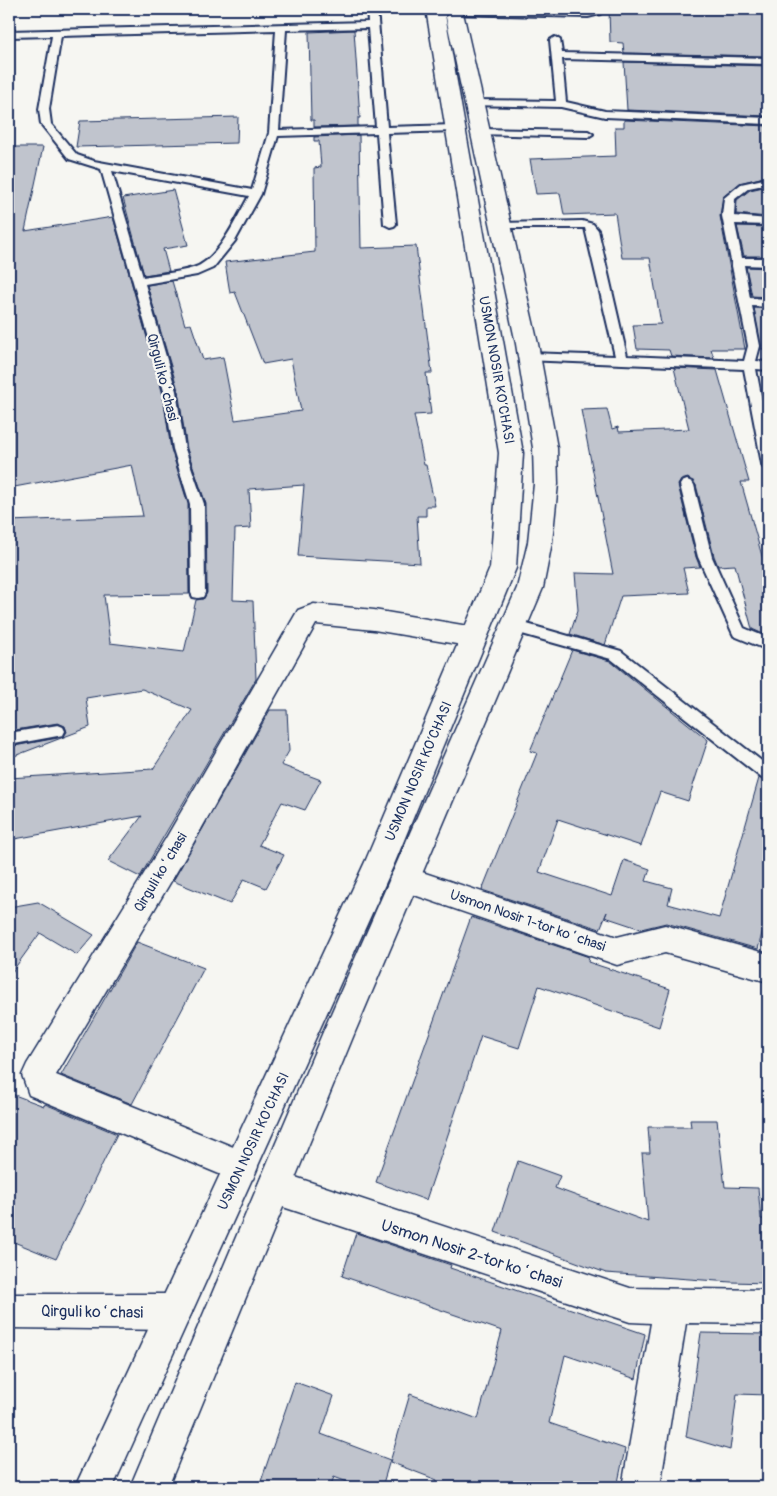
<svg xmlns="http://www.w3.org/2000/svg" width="777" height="1496" viewBox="0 0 777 1496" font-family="Pangolin,sans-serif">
<rect width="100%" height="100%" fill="#f6f6f2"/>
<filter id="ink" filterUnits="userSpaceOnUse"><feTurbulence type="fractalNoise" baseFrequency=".02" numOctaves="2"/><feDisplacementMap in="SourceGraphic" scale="10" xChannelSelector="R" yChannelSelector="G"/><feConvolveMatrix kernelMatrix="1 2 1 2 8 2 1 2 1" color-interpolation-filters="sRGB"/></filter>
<g filter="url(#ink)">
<g fill="#c0c4cd" stroke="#1b2f5e">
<path d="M609,9H768V56L624,53L623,43L610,42Z"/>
<path d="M354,30L360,118H358V126L314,127V120H311L309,32Z"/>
<path d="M624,62L768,66V116L627,110Z"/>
<path d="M238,117L237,143L76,147L80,121Z"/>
<path d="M624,120L768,126V176L740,183L723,197L720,216L745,349H711L714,358L671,356L669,350L637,349L633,325L661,324L650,258H622L615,213L564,215L560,193L536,194L530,159L616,156L615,127H624Z"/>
<path d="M359,135L361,248L416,246L432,373H426L431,414L414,415L424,465H426L435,506H426V516H417L420,563L298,556L304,485L249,489L251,528L235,529L233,600L253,601L256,679L141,875L140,877L108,861L142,816L9,840V778L153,769L192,710L142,689L86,698L90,727L9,758V747L63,737L67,732L65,726L58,723L9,731V521L143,516L132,465L9,488V147H43L25,231L113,217L162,391L171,449L188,504L189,594L104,595L110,643L184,652L196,600L203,599L207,593L206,504L187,449L178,390L147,285L172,281L185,325L191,324L203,360L223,357L235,420L301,411L291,359L263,364L235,292L230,293L225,262L315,252L314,168L321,167L319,141H314V137Z"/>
<path d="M768,186V217L736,214L737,200L750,190Z"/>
<path d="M173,190L188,245L163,249L169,271L144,275L123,198Z"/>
<path d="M737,226L768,227V256H744Z"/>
<path d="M746,267L768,268V297L752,296Z"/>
<path d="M754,308L768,309V349H761Z"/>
<path d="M674,368L717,370L749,482H741L768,577V636L752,629L735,565L718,566L714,556L696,485L688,478L681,480L678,485L696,557L700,567L683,568L689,593L621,596L605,645L570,634L578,610L575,573L613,574L581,410L607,409L612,429L618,427L619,432L689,429Z"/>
<path d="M572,650L610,661L708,740L688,801L660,792L641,846L558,819L539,872L612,896L624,860L650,869L646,881L672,888L668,904L719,918L759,778L768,782V910L758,949L666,923L641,929L605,917L607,912L600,929L482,890L537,753L530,751Z"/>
<path d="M270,710H287L289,751L281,765L321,780L305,810L282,802L259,845L284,855L266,888L244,879L230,904L173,881Z"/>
<path d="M38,902L94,935L77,955L40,933L9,976V907Z"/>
<path d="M471,917L589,957L588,962L670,989L659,1027L539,986L519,1048L481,1036L426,1200L376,1182Z"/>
<path d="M137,942L204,968L132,1104L61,1075Z"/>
<path d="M9,1093L44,1106L45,1104L117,1134L56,1259L9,1240Z"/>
<path d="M690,1120H717L725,1187L758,1188L761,1219H768V1283L731,1282L606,1273L495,1232L518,1161L560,1176L555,1188L648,1222L642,1153H650L648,1127H691Z"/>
<path d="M356,1233L451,1265L450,1268L645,1334L636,1379L565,1355L549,1423L625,1449L617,1487H435L437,1480L390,1462L410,1394L478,1419L502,1331L342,1276Z"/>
<path d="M701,1333L768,1334V1395L737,1394L730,1450L686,1437Z"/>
<path d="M295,1382L334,1396L321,1434L390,1460L382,1487H361L334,1477L330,1487H259Z"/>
</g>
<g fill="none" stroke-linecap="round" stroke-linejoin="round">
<g stroke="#1b2f5e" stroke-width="4">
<g id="lane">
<path d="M367,9H377L387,127L455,125L460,128L455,131L387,133L396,224L394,226L390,227L384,224L377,133L278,136L261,194L235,241L213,268L197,275L145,284L176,391L185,449L204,504L205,593L203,597L198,598L193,597L191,593L190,504L173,449L164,391L101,169L69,159L41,124L39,109L52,36L9,37V31L368,22ZM368,28L376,127L279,130L286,30ZM276,30L269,133L252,190L94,161L77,155L51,124L49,109L61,36ZM112,171L249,196C237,217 218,261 193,268C177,273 159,274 143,277Z"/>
<path d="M454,9L588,11L605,9L600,14L588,17L451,14L449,12Z"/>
<path d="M555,37L560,40L562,53L768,58V64L562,59L566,102L605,111L768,118V124L605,117L561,107L469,105L468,103L469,101L473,100L556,101L550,40Z"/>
<path d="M480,129L588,131L593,134L588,137L476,134L475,132L476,130Z"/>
<path d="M768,178V184L749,188L735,199L734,216L768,219V225L735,224L742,258H768V266L744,265L750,298L768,299V307L752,306L760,346L756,361L768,362V370L756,369L768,432V469L763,467L762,464L744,369L525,360L523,357L525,354L529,353L615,356L585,228H496L494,226L496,224L500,223L582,221L593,224L598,230L627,356L744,361L748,346L722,216L724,198L741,184Z"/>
<path d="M687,480L692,482L694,485L712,557L744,628L768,638V650L734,636L732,632L698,557L680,485L682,482Z"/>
<path d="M513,620L621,651L768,766V780L763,779L611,659L508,630L506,626L508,622Z"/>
<path d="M58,725L63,727L65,731L63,735L9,745V733Z"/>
</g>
</g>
<g stroke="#1b2f5e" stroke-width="3">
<g id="street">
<path d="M314,604L374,610L474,627L483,630L487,637L483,644L474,647L374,630L316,624L186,856L56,1075L253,1155L258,1167L253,1179L241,1183L29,1095L22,1075L27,1064L166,838L298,610Z"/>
<path d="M404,866L617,937L665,925L768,954V982L665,953L617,965L394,888L389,879L394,870Z"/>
<path d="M274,1170L630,1288L768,1290V1324L686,1323L660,1487H622L651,1323L630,1322L274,1204L262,1199L257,1187L262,1175Z"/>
<path d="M9,1294H174L186,1300L192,1312L186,1324L174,1330L9,1328Z"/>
</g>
</g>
<g stroke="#1b2f5e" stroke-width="3">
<g id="primary">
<path d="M426,9H444L523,453L516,568L395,862L113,1487H75L365,862L490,568L499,453Z"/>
<path d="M455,12L461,13L464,17L538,344L557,448L558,484L552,542L543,588L355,1032L168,1487H130L323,1032L517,588L528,542L534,484L533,448L516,344L446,17L449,13Z"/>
</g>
</g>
<use href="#lane" fill="#f6f6f2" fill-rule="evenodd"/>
<use href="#street" fill="#f6f6f2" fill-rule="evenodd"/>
<use href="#primary" fill="#f6f6f2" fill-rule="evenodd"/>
</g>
</g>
<g text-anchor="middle" stroke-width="4.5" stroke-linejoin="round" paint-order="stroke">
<g font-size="14" fill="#1b2f5e" stroke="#f6f6f2">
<text transform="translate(497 370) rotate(80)" y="5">USMON NOSIR KO‘CHASI</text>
<text transform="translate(163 377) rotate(76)" y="5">Qirguli koʻchasi</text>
<text transform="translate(418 771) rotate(-67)" y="5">USMON NOSIR KO‘CHASI</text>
<text transform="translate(160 872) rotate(-59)" y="5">Qirguli koʻchasi</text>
<text transform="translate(528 920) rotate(19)" y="5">Usmon Nosir 1-tor koʻchasi</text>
<text transform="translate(253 1141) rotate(-65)" y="5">USMON NOSIR KO‘CHASI</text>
</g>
<g font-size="16" fill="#1b2f5e" stroke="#f6f6f2">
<text transform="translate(472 1253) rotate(18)" y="6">Usmon Nosir 2-tor koʻchasi</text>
<text transform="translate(92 1311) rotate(1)" y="6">Qirguli koʻchasi</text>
</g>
</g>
<rect width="777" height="1496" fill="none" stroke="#f6f6f2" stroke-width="30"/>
<rect x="15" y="15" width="747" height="1466" fill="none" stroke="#1b2f5e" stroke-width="2" filter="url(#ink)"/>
</svg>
